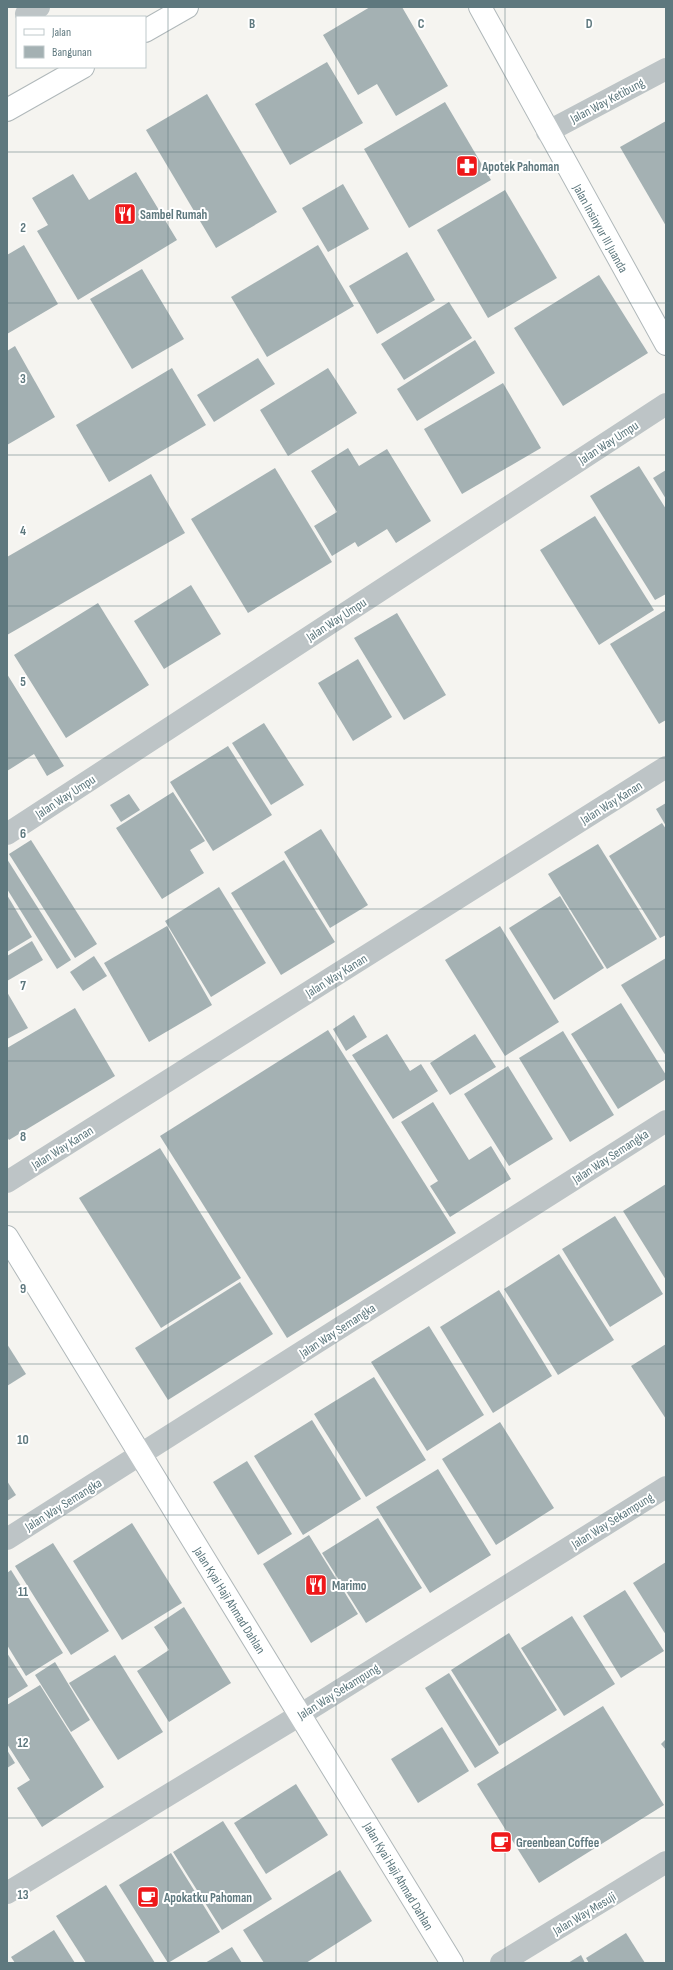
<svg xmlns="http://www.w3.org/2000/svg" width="673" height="1970" viewBox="0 0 673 1970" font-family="'Sofia Sans Condensed',sans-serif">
<rect width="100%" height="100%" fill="#f5f4f0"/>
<g fill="#a4b1b3">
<path d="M370,7H402L448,86L396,116L377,84L358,95L323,35Z"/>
<path d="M327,62L363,123L290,165L255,104Z"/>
<path d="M207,94L277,212L216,248L146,130Z"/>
<path d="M445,102L491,180L409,228L364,149Z"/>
<path d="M666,121V226L620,147Z"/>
<path d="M136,172L177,240L78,300L37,231L48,225L32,198L73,174L89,200Z"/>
<path d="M343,184L369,229L328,252L302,208Z"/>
<path d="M505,190L557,278L488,318L437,230Z"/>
<path d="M24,245L58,304L7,334V255Z"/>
<path d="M318,245L354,306L267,357L231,297Z"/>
<path d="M407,252L435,300L377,334L349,286Z"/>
<path d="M142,269L184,339L132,369L90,299Z"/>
<path d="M599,275L648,353L563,406L514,328Z"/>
<path d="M449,302L472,338L404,380L381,344Z"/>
<path d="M475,340L495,373L417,421L397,389Z"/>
<path d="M15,346L55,417L7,445V351Z"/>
<path d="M258,358L275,384L214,422L197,395Z"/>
<path d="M172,368L206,425L109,482L76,425Z"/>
<path d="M328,368L357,413L288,456L260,410Z"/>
<path d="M503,383L541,448L462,494L424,429Z"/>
<path d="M348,448L359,466L387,449L431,521L396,543L387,529L358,547L355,542L332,556L314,526L337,512L311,471Z"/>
<path d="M639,466L666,509V594L655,600L590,496Z"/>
<path d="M275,468L332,562L248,613L191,519Z"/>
<path d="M666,470V499L653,478Z"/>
<path d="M151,474L185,533L7,635V557Z"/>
<path d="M595,516L654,610L599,645L540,550Z"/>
<path d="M191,585L221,634L164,669L134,621Z"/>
<path d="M98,603L149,685L66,738L14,655Z"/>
<path d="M666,610V720L659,724L610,644Z"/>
<path d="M397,613L446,695L404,720L354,638Z"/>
<path d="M358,659L392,717L353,741L318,683Z"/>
<path d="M7,674L64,766L47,776L34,754L7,771Z"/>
<path d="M264,723L304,785L271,805L232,743Z"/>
<path d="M228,746L272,815L213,851L170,782Z"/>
<path d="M173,792L205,841L190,850L204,873L162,899L116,828Z"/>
<path d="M129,794L140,810L121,822L110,805Z"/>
<path d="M666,803V826L656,809Z"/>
<path d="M662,823L666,829V935L660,938L609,856Z"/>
<path d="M321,829L368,905L330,928L284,852Z"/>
<path d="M31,840L97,944L75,958L9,854Z"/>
<path d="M598,844L657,939L607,969L548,874Z"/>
<path d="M7,859L71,960L57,969L7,889Z"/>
<path d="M284,860L335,942L281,975L231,893Z"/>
<path d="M219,887L266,963L211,997L165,921Z"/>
<path d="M7,895L32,937L7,952Z"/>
<path d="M560,896L604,968L554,1000L509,928Z"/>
<path d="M167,926L212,1005L149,1042L104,963Z"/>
<path d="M500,926L559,1022L505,1056L445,960Z"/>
<path d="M32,941L43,960L7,981V956Z"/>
<path d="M94,956L107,976L83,991L70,972Z"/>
<path d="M666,958V1056L621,985Z"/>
<path d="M7,992L28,1028L7,1039Z"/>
<path d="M621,1003L666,1075V1079L618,1109L571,1034Z"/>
<path d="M75,1008L115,1076L9,1140L7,1137V1048Z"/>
<path d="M354,1015L367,1037L346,1051L333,1029Z"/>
<path d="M328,1030L456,1233L287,1338L160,1136Z"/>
<path d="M563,1031L614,1115L570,1142L519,1058Z"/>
<path d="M387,1034L410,1071L421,1064L438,1091L393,1119L352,1055Z"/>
<path d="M475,1034L496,1067L450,1095L430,1063Z"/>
<path d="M508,1066L553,1139L509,1166L464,1094Z"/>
<path d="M433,1102L469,1160L491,1146L511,1179L450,1217L430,1186L438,1181L401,1122Z"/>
<path d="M160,1148L241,1278L161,1328L79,1198Z"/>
<path d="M666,1184V1280L623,1211Z"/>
<path d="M615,1216L663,1294L610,1327L562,1249Z"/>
<path d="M559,1254L614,1340L558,1375L504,1289Z"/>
<path d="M240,1282L273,1334L168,1400L135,1348Z"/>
<path d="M499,1290L552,1376L493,1413L440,1327Z"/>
<path d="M429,1326L484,1415L427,1451L371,1362Z"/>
<path d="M7,1344L26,1374L7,1386Z"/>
<path d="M666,1344V1419L631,1366Z"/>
<path d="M374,1377L426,1460L366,1497L314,1414Z"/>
<path d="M312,1420L361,1499L303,1535L254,1456Z"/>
<path d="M500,1422L554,1508L496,1545L442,1459Z"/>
<path d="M247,1461L292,1534L258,1555L213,1482Z"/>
<path d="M438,1469L491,1555L430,1593L376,1507Z"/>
<path d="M7,1481L16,1495L7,1501Z"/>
<path d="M378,1518L422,1588L366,1623L322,1553Z"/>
<path d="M132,1523L182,1603L122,1640L73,1561Z"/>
<path d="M309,1535L358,1614L311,1643L263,1564Z"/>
<path d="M53,1543L109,1631L71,1655L15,1566Z"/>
<path d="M666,1562V1635L633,1583Z"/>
<path d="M11,1570L63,1653L26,1676L7,1645V1573Z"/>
<path d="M625,1590L664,1651L621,1678L583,1616Z"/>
<path d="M184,1607L231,1683L169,1722L137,1671L169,1650L154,1627Z"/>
<path d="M572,1616L615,1684L564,1716L521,1648Z"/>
<path d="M509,1633L557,1710L499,1746L451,1670Z"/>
<path d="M7,1653L28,1686L7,1699Z"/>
<path d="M115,1655L163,1732L118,1760L69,1683Z"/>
<path d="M55,1662L90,1720L71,1732L35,1675Z"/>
<path d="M449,1673L499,1753L475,1768L425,1688Z"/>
<path d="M40,1685L104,1787L42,1827L17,1788L30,1780L7,1744V1705Z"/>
<path d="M603,1706L664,1805L539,1883L477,1784Z"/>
<path d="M442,1727L469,1771L418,1803L391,1759Z"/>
<path d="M666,1739V1750L661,1744Z"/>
<path d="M7,1750L15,1763L7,1768Z"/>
<path d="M296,1784L328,1835L266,1874L234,1823Z"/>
<path d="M223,1821L272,1899L222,1930L173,1852Z"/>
<path d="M171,1853L220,1932L168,1963L119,1885Z"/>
<path d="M340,1870L372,1921L306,1963H264L243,1930Z"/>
<path d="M106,1885L155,1963H86L56,1916Z"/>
<path d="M54,1930L75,1963H15L11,1957Z"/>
<path d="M626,1933L645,1963H589L586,1958Z"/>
<path d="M232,1947L242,1963H205Z"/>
<path d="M581,1955L585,1963H568Z"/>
</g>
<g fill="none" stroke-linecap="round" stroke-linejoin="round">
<g stroke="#b0b8ba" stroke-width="24">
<g id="major">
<path d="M480,7L666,344"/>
<path d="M145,31L187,7"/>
<path d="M7,110L83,67"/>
<path d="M7,1237L452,1963"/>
</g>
</g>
<g stroke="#bdc4c6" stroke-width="22">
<path d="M26,14L39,7"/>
<path d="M547,132L666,69"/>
<path d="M7,834L666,404"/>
<path d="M7,1182L666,767"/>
<path d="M7,1539L666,1121"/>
<path d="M7,1893L300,1715L666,1487"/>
<path d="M501,1963L666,1862"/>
</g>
<use href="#major" stroke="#fff" stroke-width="22"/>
</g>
<path fill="none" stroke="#5e787e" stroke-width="1" stroke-opacity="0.55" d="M168,7V1963M336,7V1963M505,7V1963M7,152H666M7,303H666M7,455H666M7,606H666M7,758H666M7,909H666M7,1061H666M7,1212H666M7,1364H666M7,1515H666M7,1667H666M7,1818H666"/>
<defs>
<g id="pharmacy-square" transform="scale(1.15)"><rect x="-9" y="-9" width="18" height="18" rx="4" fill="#ee181a" stroke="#fff"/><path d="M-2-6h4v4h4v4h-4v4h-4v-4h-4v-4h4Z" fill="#fff"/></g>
<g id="restaurant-square" transform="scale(1.15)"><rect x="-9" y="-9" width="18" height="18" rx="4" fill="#ee181a" stroke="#fff"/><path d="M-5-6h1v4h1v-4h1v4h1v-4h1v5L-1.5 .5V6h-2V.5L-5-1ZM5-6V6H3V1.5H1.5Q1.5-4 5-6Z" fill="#fff"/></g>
<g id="cafe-square" transform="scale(1.15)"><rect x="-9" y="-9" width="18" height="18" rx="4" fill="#ee181a" stroke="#fff"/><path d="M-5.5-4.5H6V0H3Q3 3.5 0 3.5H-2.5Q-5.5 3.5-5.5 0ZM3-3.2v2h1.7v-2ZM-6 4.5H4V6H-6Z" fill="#fff"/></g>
</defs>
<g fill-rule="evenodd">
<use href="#pharmacy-square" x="467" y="166"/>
<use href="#restaurant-square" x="125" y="214"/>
<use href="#restaurant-square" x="316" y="1585"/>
<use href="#cafe-square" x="501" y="1842"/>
<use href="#cafe-square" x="148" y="1897"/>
</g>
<g text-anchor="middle" stroke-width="4" stroke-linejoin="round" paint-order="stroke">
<g font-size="13" fill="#5e787e" stroke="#fff">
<text transform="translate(607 100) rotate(-28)" y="5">Jalan Way Ketibung</text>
<text transform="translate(601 228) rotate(61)" y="5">Jalan Insinyur III Juanda</text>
<text transform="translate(608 442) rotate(-33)" y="5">Jalan Way Umpu</text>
<text transform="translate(336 619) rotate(-33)" y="5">Jalan Way Umpu</text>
<text transform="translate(65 796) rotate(-33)" y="5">Jalan Way Umpu</text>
<text transform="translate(611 802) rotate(-32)" y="5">Jalan Way Kanan</text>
<text transform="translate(336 975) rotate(-32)" y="5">Jalan Way Kanan</text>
<text transform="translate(62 1147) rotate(-32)" y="5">Jalan Way Kanan</text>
<text transform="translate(610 1156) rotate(-33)" y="5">Jalan Way Semangka</text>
<text transform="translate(337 1330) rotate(-33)" y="5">Jalan Way Semangka</text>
<text transform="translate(63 1504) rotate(-32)" y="5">Jalan Way Semangka</text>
<text transform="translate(612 1520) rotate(-32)" y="5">Jalan Way Sekampung</text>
<text transform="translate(230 1600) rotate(58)" y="5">Jalan Kyai Haji Ahmad Dahlan</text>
<text transform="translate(338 1691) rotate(-32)" y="5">Jalan Way Sekampung</text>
<text transform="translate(399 1876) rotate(59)" y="5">Jalan Kyai Haji Ahmad Dahlan</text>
<text transform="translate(584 1913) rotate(-31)" y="5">Jalan Way Mesuji</text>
</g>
<g font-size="13" font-weight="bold" fill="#5e787e" stroke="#fff" text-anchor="start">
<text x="482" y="171">Apotek Pahoman</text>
<text x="140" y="219">Sambel Rumah</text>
<text x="332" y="1590">Marimo</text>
<text x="516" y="1847">Greenbean Coffee</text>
<text x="164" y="1902">Apokatku Pahoman</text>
</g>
</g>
<g font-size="13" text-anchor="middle" font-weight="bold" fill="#5e787e" stroke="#fff" stroke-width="4" stroke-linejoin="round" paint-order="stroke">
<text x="252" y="28">B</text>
<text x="421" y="28">C</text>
<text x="589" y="28">D</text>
<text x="23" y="232">2</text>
<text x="23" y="383">3</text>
<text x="23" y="535">4</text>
<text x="23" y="686">5</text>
<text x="23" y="838">6</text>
<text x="23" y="990">7</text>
<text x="23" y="1141">8</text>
<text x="23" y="1293">9</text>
<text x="23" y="1444">10</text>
<text x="23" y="1596">11</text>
<text x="23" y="1747">12</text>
<text x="23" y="1899">13</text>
</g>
<rect width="673" height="1970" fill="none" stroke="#5e787e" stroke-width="16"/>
<rect x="16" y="16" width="130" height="52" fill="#ffffff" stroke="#bfc9cb"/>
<rect x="24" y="29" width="20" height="6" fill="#ffffff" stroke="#bfc9cb"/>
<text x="52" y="36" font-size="12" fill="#5e787e">Jalan</text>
<rect x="24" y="46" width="20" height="12" fill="#a4b1b3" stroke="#bfc9cb"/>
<text x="52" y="56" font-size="12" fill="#5e787e">Bangunan</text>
</svg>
